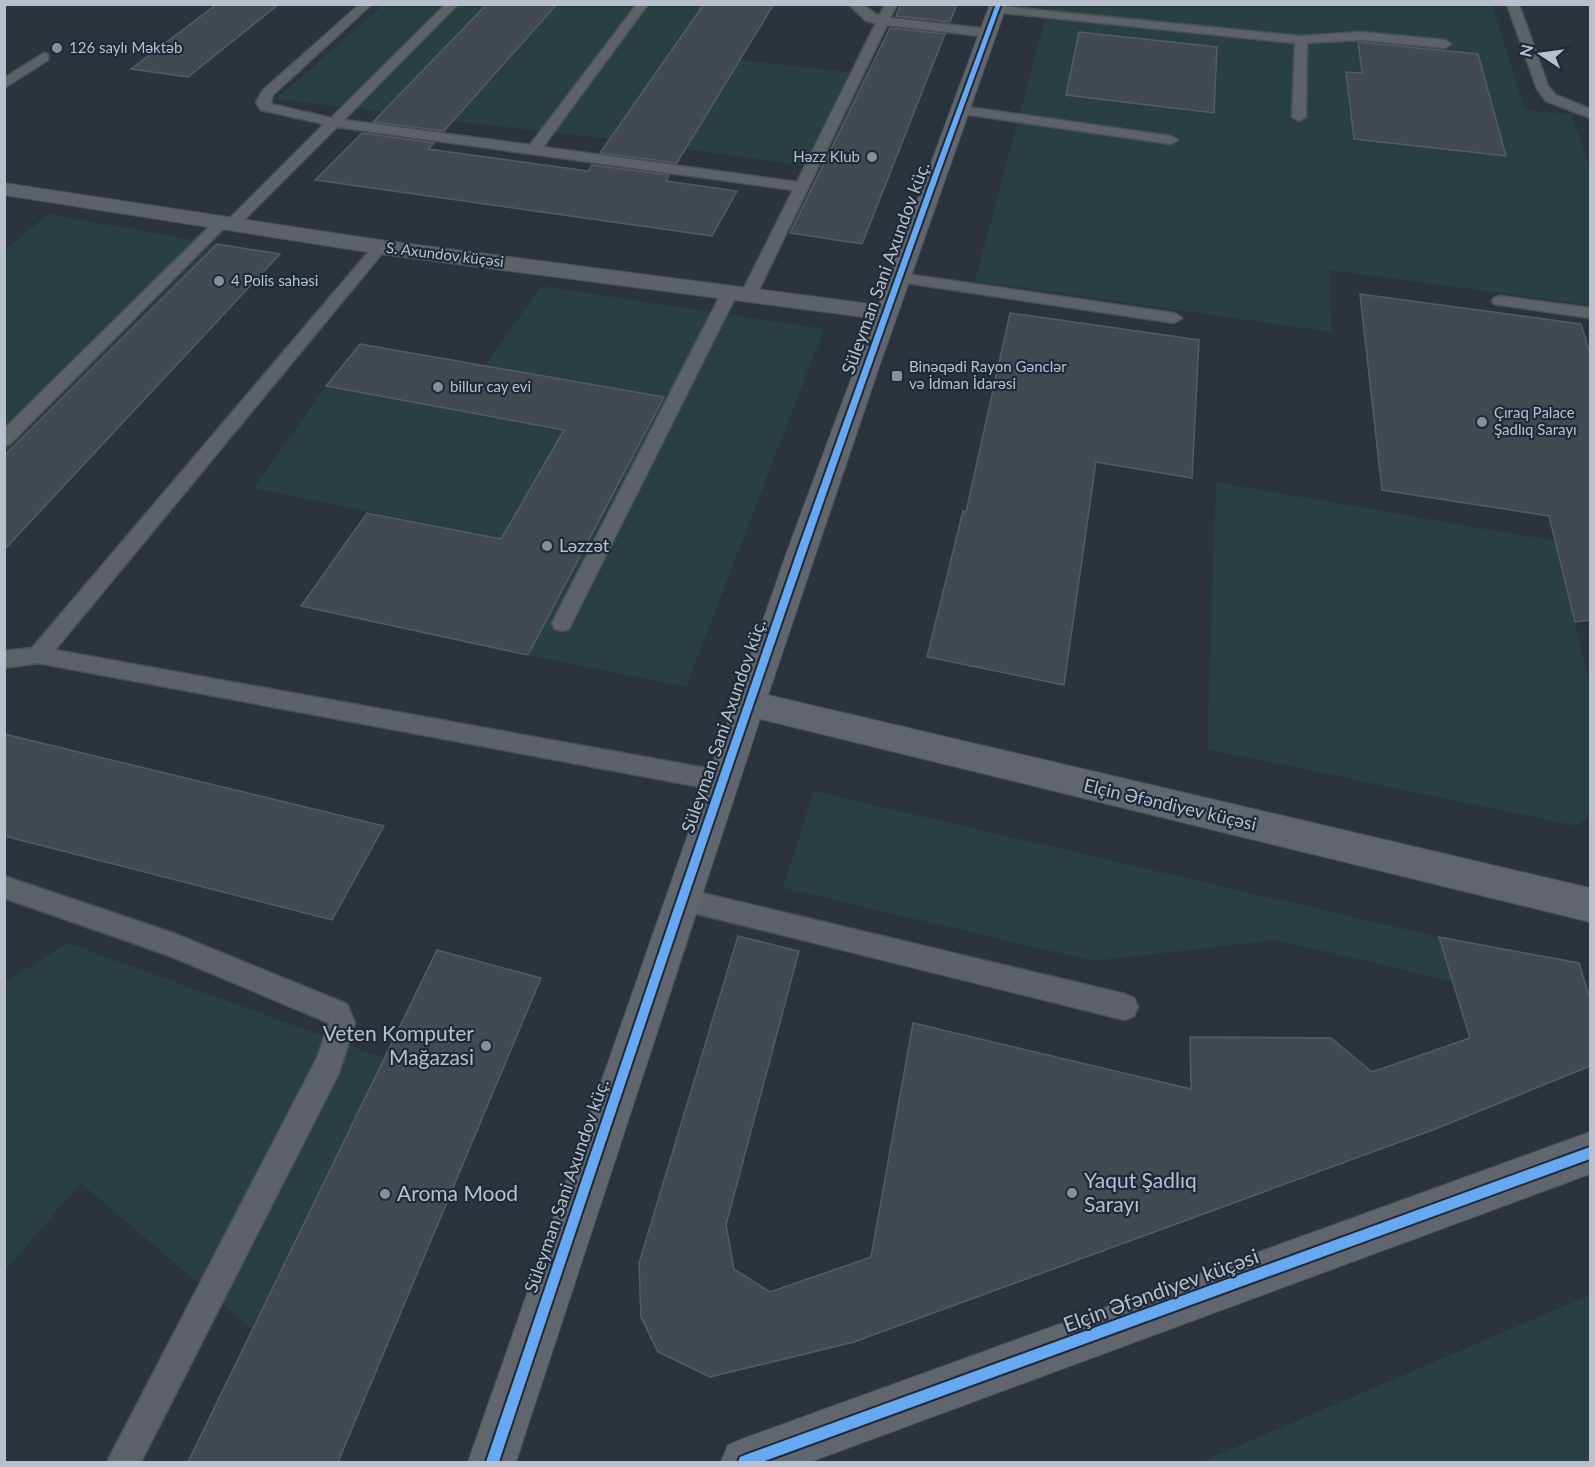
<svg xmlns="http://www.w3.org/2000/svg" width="1595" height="1467" viewBox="0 0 1595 1467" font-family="Lato,sans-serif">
<rect width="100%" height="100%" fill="#2b343c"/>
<g fill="#284042">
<path d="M383,5H487L382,112L276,99Z"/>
<path d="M557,5H704L610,139L453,121Z"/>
<path d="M1049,5H1492L1525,110L1571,114L1590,167V305L1329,270L1331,332L975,281Z"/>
<path d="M740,60L865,74L820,168L686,149Z"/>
<path d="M48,214L217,244L5,456V250Z"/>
<path d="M541,286L824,329L686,687L528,655L663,397L485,366Z"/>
<path d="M326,386L565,430L501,539L254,488Z"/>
<path d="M1216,482L1555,541L1590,687V815L1577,826L1207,749Z"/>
<path d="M814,791L1439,937L1453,982L1277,940L1094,961L783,888Z"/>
<path d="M68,943L384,1058L252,1329L81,1183L5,1270V982Z"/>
<path d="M1590,1295V1462H1201Z"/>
</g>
<g fill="#434950" stroke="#545b63" stroke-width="1.5">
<path d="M217,4H279L188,77L131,69Z"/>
<path d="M487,4H557L444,131L373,122Z"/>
<path d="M704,4H774L677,163L600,153Z"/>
<path d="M901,4H957L950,22L896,16Z"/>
<path d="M890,28L945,34L862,244L790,233Z"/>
<path d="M1079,32L1217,47L1214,113L1066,95Z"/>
<path d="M1358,42L1478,54L1506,156L1354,139L1346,72L1362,73Z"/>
<path d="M362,133L434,143L428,149L588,171L592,165L669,175L666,181L737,191L712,236L315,180Z"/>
<path d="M217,244L280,254L4,550V456Z"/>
<path d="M1360,294L1581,324L1590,354V620L1575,622L1549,516L1382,490Z"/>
<path d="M1010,313L1199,340L1192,478L1096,462L1064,685L927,657L963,511L966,512Z"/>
<path d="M360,344L664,397L528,655L301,606L367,513L501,539L564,430L326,386Z"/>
<path d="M4,734L384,826L332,920L4,836Z"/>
<path d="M738,936L799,951L726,1225L734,1269L770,1292L871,1257L913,1023L1191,1089L1190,1037L1331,1038L1372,1072L1470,1038L1439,937L1579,963L1590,999V1066L1438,1128L854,1342L710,1377L658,1352L641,1317L639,1263Z"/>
<path d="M437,950L541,978L338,1462H188Z"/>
</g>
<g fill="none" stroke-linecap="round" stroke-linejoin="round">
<g stroke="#4a5056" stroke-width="3">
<g id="lane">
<path d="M360,4H372L273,95L271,104L331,118L446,4H458L344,120L530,145L637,4H648L543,147L797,182L876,23L866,21L848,4H861L879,16L885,4H897L890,18L989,29L995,33L989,37L887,25L757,294L749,299L741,294L793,190L337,127L237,227L226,226L10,444L4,446V429L217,219L228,220L324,124L261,110L256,102L263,90Z"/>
<path d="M1507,4H1519L1548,86L1556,95L1590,109V118L1546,101L1537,89Z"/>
<path d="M997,6L1301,36L1360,32L1445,40L1451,44L1445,48L1360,40L1307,43L1306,117L1299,121L1292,117L1295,43L993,12L991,10Z"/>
<path d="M44,53L48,54V60L4,88V78Z"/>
<path d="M961,106L1171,136L1178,140L1171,144L956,113V107Z"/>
<path d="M380,242L385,244L388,247L385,250L55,650L722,771L730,774L734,781L730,788L722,791L38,663L4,668V651L32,648L375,244Z"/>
<path d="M899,273L1174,313L1182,318L1174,323L893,281L891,278Z"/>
<path d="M730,287L738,292L572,623L569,629L562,631L555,629L552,623L722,292Z"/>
<path d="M1500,296L1590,308V318L1494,304L1492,301L1494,298Z"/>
<path d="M4,876L173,933L347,1004L355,1023L339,1073L141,1462H107L317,1058L329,1023L170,956L4,898Z"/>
<path d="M681,888L1125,994L1134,998L1138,1007L1134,1016L1125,1020L681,910L672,907L669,899L672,891Z"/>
</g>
</g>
<g stroke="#4a5056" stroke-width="2">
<path id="street" d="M4,183L380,240L886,306L894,308L898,313L894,318L886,320L380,254L4,195Z"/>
</g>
<g stroke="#4a5056" stroke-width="2">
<g id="secondary">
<path d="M990,4H1007L879,367L768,695L1590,888V922L760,719L516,1462H468L788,549Z"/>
<path d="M1590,1132V1174L810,1462H721L728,1445L745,1438Z"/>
</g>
</g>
<use href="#lane" fill="#5d6269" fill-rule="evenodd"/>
<use href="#street" fill="#5d6269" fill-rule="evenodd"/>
<use href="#secondary" fill="#61666e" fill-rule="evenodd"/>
<g stroke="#1e2a37" stroke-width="4">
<g id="cycleway">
<path d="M996,4H1001C824,487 661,974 499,1462H486L672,914L798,549L929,185Z"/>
<path d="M1590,1147V1159L762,1462H738L740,1457L745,1455Z"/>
</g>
</g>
<use href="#cycleway" fill="#66a8f1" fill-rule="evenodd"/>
</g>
<g fill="#868f9a" stroke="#1e2a37" stroke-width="2">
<circle cx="57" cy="48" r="6"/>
<circle cx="872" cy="157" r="6"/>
<circle cx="219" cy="281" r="6"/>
<rect x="891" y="370" width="12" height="12" rx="3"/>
<circle cx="438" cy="387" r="6"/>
<circle cx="1482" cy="422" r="6"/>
<circle cx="547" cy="546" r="6"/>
<circle cx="486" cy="1046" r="6"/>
<circle cx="1072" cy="1193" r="6"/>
<circle cx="385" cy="1194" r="6"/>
</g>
<g text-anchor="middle" stroke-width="4.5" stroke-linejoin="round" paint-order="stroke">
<g font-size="15" fill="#b7c0cc" stroke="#1e2a37" text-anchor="start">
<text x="69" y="53">126 saylı Məktəb</text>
<text x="860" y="162" text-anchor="end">Həzz Klub</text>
<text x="231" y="286">4 Polis sahəsi</text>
<text x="909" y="372">Binəqədi Rayon Gənclər<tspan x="909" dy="17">və İdman İdarəsi</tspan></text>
<text x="450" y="392">billur cay evi</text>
<text x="1494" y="418">Çıraq Palace<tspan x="1494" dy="17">Şadlıq Sarayı</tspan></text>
</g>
<g font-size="15" fill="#b7c0cc" stroke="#1e2a37">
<text transform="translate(445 255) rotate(7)" y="5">S. Axundov küçəsi</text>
</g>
<g font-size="18" fill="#b7c0cc" stroke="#1e2a37">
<text transform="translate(886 268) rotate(-70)" y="6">Süleyman Sani Axundov küç.</text>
<text transform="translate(724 726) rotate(-71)" y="6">Süleyman Sani Axundov küç.</text>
<text transform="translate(1170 805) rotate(13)" y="6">Elçin Əfəndiyev küçəsi</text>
<text transform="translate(567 1186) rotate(-71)" y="6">Süleyman Sani Axundov küç.</text>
</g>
<g font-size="18" fill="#b7c0cc" stroke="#1e2a37" text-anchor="start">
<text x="559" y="552">Ləzzət</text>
</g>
<g font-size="21" fill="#b7c0cc" stroke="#1e2a37" text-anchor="start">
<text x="474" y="1041" text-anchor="end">Veten Komputer<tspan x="474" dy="24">Mağazasi</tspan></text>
<text x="1084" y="1188">Yaqut Şadlıq<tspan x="1084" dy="24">Sarayı</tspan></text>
<text x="397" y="1201">Aroma Mood</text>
</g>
<g font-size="21" fill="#b7c0cc" stroke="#1e2a37">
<text transform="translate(1161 1291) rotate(-20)" y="7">Elçin Əfəndiyev küçəsi</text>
</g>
</g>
<rect width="1595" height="1467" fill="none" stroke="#b7c0cc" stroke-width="12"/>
<g transform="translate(1541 54) rotate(283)" stroke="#1e2a37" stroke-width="4.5" paint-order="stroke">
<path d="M0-4.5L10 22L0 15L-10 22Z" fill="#b7c0cc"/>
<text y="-9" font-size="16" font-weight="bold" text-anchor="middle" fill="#b7c0cc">N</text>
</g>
</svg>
